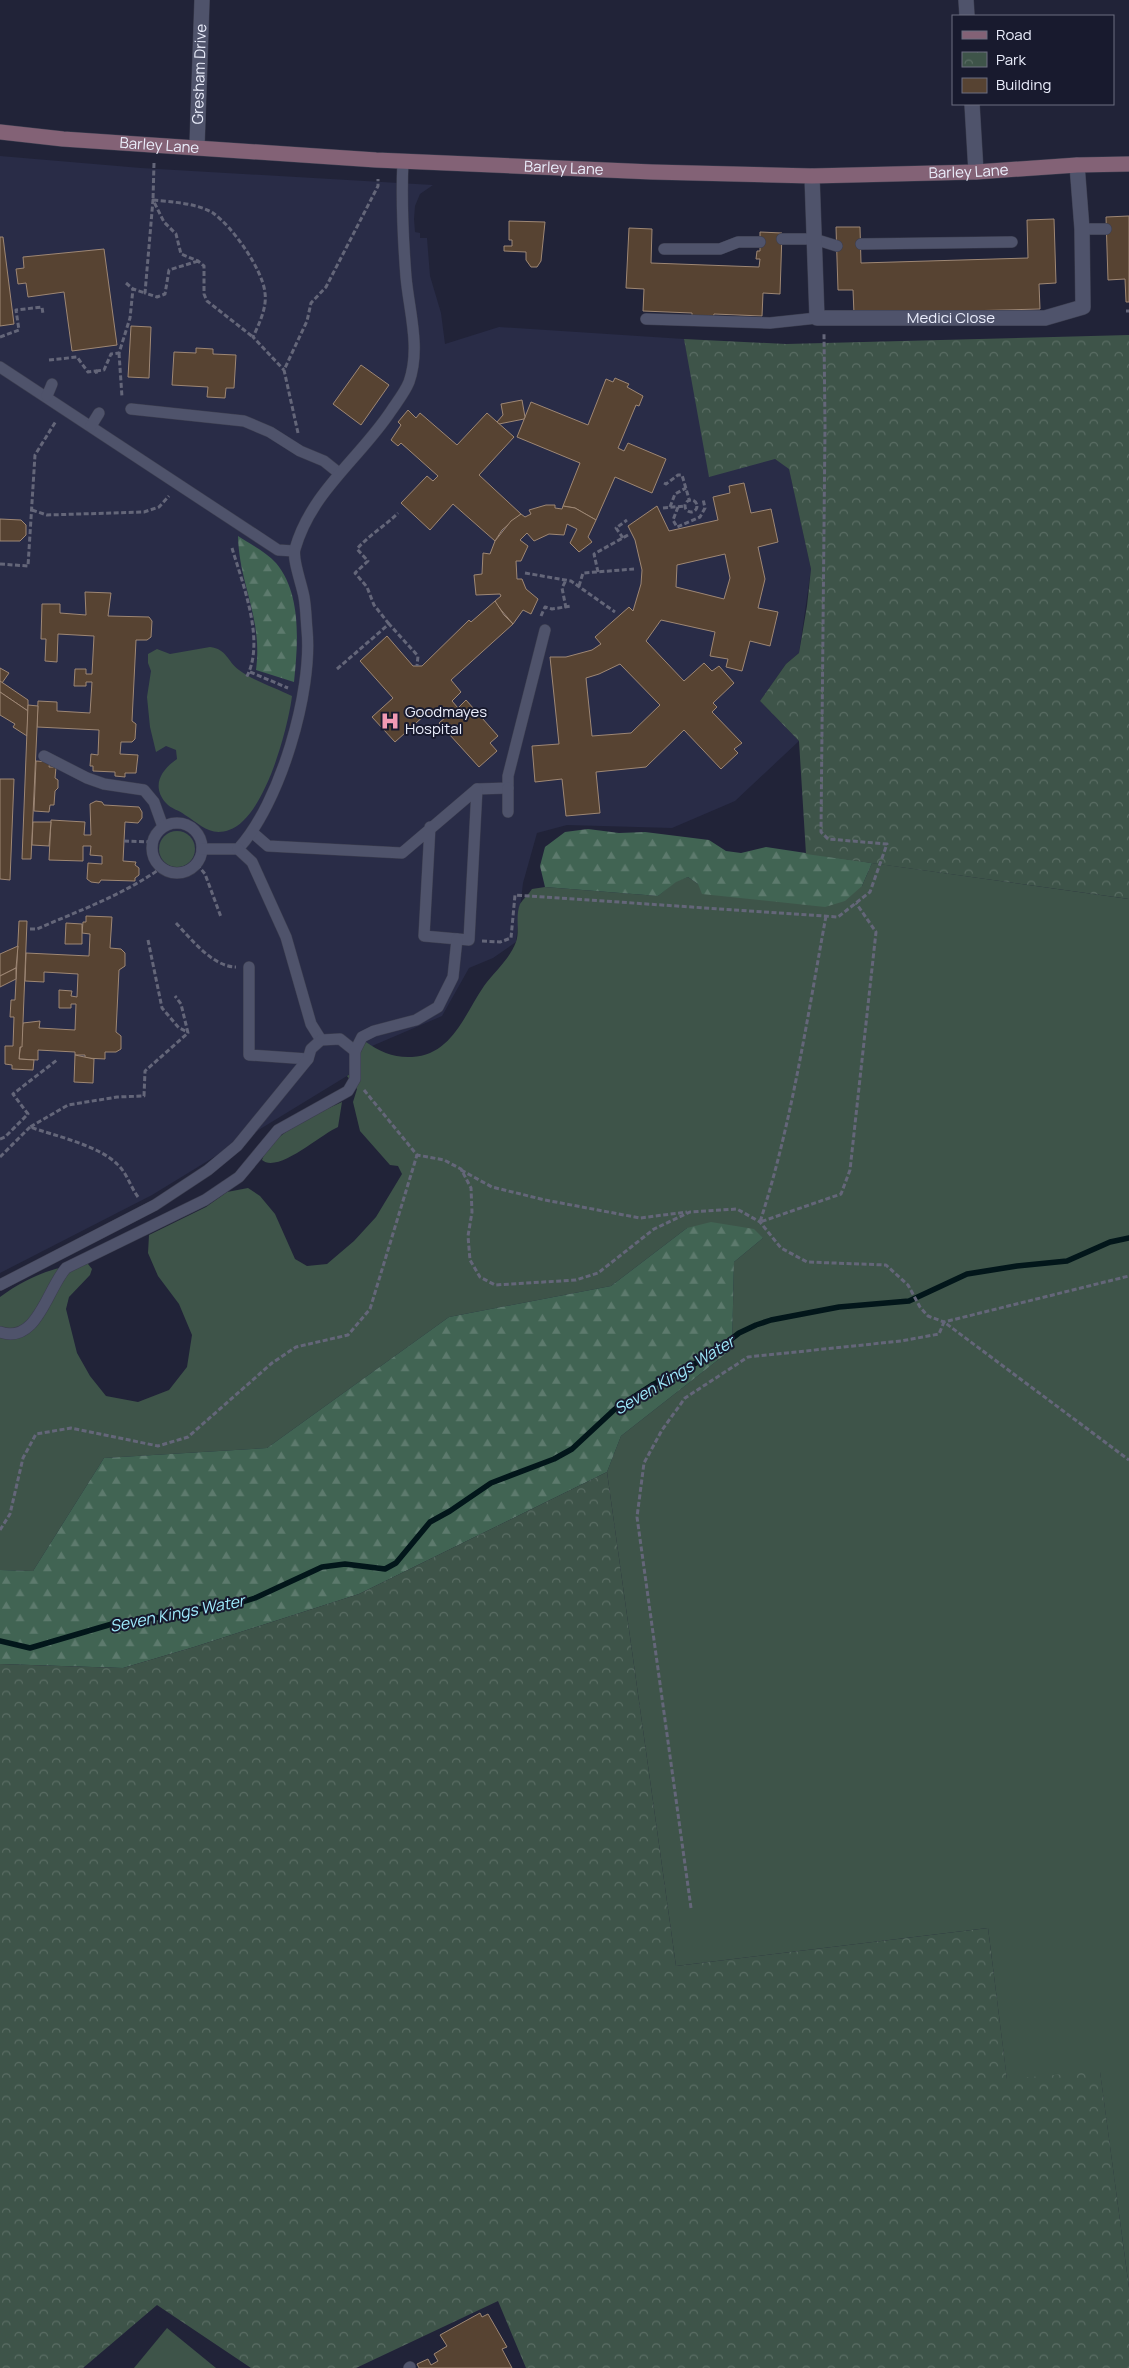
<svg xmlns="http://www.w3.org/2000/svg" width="1129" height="2368" viewBox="0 0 1129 2368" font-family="Manrope,sans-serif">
<defs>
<pattern id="forest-firs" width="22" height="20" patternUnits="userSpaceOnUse" patternTransform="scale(1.25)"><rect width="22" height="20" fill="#416453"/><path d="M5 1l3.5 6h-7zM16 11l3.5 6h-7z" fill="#5d7a6d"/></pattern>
<pattern id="park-crowns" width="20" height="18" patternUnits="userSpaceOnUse" patternTransform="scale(1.25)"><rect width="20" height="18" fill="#3e5449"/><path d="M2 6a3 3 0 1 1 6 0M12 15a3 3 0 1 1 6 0" fill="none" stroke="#5a6d64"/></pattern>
</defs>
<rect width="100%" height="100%" fill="#212338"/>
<path fill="#292c47" d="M0,156L141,168L433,185L420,194L415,206L414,219L415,232L420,233V238H427L430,276L441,313L445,344L499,327L684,339L689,363L775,459L789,468L811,569L799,653L786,664L760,701L799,741L735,801L672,828L567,825L537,833L523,883L516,942L493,958L469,968L442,1016L372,1046L360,1068L152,1195L0,1273Z"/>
<g fill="#3e5449">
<path d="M210,647C227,649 227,661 239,670C254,681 276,688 292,696C288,729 264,819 229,830C210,837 200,824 185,815C179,810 171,809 166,803C151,786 161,770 177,759L176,750L166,746L156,752L150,727L147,697L151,671L148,663V654L157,649L170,654Z"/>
<circle cx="177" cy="849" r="18"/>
<path d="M872,863L1129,899V2288L1100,2072L1007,2080L988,1928L676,1966L607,1472L621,1436L732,1349L734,1262L763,1238L687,1228L611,1286L449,1317L267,1448L104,1458L33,1571L0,1570V1297C26,1278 55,1265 88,1264L92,1269L90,1275L69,1297L66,1309L77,1353L90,1376L106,1396L138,1402L169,1390L187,1367L192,1335L179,1304L158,1276L148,1253L149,1235L206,1207L227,1192L248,1188L260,1196L275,1214L295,1259L307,1266L327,1264L354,1241L376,1217L402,1174L398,1166L390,1165L360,1131L353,1102L357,1089L347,1076L360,1068L358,1053L366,1042C380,1052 394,1058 412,1057C452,1055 464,1015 484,986C495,971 509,960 516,942C520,931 515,916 520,904C523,899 529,894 532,889L545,887L658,896L676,881L688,877L698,884L862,886Z"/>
<path d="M342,1102L338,1127C321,1134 278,1174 262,1160C271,1133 318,1113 342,1102Z"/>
<path d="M167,2328L216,2368H134Z"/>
</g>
<g fill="url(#forest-firs)">
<path d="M238,536C250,544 266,552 276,563C302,594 298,644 294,682L256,670C263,618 239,584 238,536Z"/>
<path d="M588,829L619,833L645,832L709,840L726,851L741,853L766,847L872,863L862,886L845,901L825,907L702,894L698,884L688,877L676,882L658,896L545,887L540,866L545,847L565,832Z"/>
<path d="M711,1222L754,1229L763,1238L734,1262L732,1349L621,1436L607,1472L359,1594L194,1647L123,1668L0,1664V1570L33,1571L104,1458L267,1448L449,1317L611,1286L687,1228Z"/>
</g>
<g fill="url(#park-crowns)">
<path d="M1129,335V899L806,854L799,741L760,701L786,664L799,653L807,606L811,569L789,469L775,459L709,477L684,339L786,344Z"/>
<path d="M607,1472L676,1966L988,1928L1007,2079L1100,2071L1129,2288V2368H526L498,2301L356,2368H251L157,2305L83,2368H0V1664L123,1668L194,1647L359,1594Z"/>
</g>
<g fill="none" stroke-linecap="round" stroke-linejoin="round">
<path stroke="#02161a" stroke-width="5.5" d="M0,1641L30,1648L112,1624L182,1614L207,1607L233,1605L255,1598L322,1567L345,1564L385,1569L396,1563L430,1522L450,1511L491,1483L554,1459L572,1449L615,1409L652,1385L708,1357L739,1333L756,1325L771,1320L839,1307L909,1301L967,1274L1017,1266L1067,1261L1110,1242L1129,1238"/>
</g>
<g fill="#574332" stroke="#9e8774" fill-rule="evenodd">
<path d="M1129,216V302H1126L1125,279L1108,280L1106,217Z"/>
<path d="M1054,219L1056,283L1039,284L1040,309L854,314L853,290H838L836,227H860L861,263L1028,258L1027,220Z"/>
<path d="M509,221L545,222L541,261L537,267H531L526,260V252L504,251V246H512V240H509Z"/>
<path d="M629,228L652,229L651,263L759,267L760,259H756L757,251H760V232L782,233L780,294L763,293L762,316L714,314L713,318L692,317V313L643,311L644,289L626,288Z"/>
<path d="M0,237H3L14,324L0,326Z"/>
<path d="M104,249L117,345L72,351L64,292L28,297L26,283L18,284L16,269L24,268L23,257Z"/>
<path d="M131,326L151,327L149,378L128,377Z"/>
<path d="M196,348L213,349V354L236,355L234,388H226L225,398L207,397L208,387L172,385L174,352L196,353Z"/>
<path d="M361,365L389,385L361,425L333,404Z"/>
<path d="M615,378L629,384L627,387L643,396L639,406L636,405L618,448L624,451L628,443L666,459L652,493L615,477L596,520L575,508L563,506L580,463L517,437L531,402L588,425L606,379L613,382Z"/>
<path d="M522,400L525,417L524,419L499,424L497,422L503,415L501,404Z"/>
<path d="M408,410L416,418L420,413L457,445L487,413L514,437L479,475L521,514L502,530L495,541L453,504L430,530L401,503L427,476L433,481L438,476L401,443L398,446L391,440L401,425L398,422Z"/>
<path d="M744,483L751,513L771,509L778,542L758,547L765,579L758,608L778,612L770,646L750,641L742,671L726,667L728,659L710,656L715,632L661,620L646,641L684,681L704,663L712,671L719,666L734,683L713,703L717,707L712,712L742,743L734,749L738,753L721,769L684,730L646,767L596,772L600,813L566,816L562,779L535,782L532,746L559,744L550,657H566L592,650L601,644L595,637L629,607L633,611L641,584L642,570L635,540L628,526L657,506L669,531L718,520L713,497L730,493L729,486ZM725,554L730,578L724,599L676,587L677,565ZM620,664L660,705L631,733L592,736L586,678L599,674Z"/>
<path d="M546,505H555V508L562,509L563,506L575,508L596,520L588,537L592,542L579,552L570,543L577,529L567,524L564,535L549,534L534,541L527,533L520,540L528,546L521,561H516L517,579H522L526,589L538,599L531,614L523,610L513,624L496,604L495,601L501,596L500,594L476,595L474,575L482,574L483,553L490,554L495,541L511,521L521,514L525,517L531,514L529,510Z"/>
<path d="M0,519L21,520L26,525V535L20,541H0Z"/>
<path d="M85,592L111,593L108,616L149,617L152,621L151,637L147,640H136L132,721L136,724L135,739L132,742H121L120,754L138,755L136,773H125V777L115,776V772L93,771V766H90L91,754L98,755L99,730L37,727L38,701L57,702V711L90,713L92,682H86V686H74L75,669H86V674H92L94,636L58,634L57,662L45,661L46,639H41L42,604H60V613L86,615Z"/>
<path d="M495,601L504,615L513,624L451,680L461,692L452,701L458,708L466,700L498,736L490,743L497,751L479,767L439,723L446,717L440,710L430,719L426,714L395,742L372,717L393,698L360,661L387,636L413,666H422L469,620L471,622Z"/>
<path d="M0,668L9,673L2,683L0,681Z"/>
<path d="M0,681L28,700V711L0,692Z"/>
<path d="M0,692L28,711L27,736L13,727L15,724L0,715Z"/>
<path d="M28,705L38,706L31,859H22Z"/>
<path d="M36,761L50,762L49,767H56L55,778L58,780V788L55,791L54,805H50L49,812L34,811Z"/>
<path d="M0,779H14L10,880L0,879Z"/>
<path d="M96,801L102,802L104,805L139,807L142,812V818L138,823L125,822L123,861L136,862L135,865L139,868V875L135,878V881L101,880L99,883L91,882L87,879L88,863L102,864V856L90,855L91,846H83V861L49,860L51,820L85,822L84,835H91L90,804Z"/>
<path d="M33,822H51L49,846L32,845Z"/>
<path d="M86,916L112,917L110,948L121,949L125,953V966L119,970L116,1032L121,1036V1049L116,1052H105V1059L85,1058V1055H75V1052L38,1050V1060L19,1059L23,1023L40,1021L39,1028L75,1030L76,1004H71V1008H59V990L72,991L71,996L77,997L78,974L44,972V982L25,981L26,953L89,956L90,934L82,933L83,922H86Z"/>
<path d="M19,921H27L22,1047H20L19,1059L34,1060L33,1070L12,1069V1065L5,1064V1046H13L14,1017H10L11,1000H15Z"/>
<path d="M66,923L82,924V944H65Z"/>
<path d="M18,946L16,968L0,976V954Z"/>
<path d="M16,968V979L0,987V976Z"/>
<path d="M75,1055L94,1059L93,1083L74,1082Z"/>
<path d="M480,2313L482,2317L488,2314L507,2347L502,2349L512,2368H419L417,2364L428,2359L431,2365L438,2361L434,2354L447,2346L440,2335Z"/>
</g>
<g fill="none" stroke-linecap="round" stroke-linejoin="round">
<g stroke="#3c3e4f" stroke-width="12">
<g id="lane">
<path d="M1082,229H1106"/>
<path d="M782,239H814L837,246"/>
<path d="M861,244L1012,242"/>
<path d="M664,249H720L738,242H760"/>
<path d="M646,319L770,323L817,318"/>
<path d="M0,367L278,550L294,551"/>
<path d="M47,396L52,384"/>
<path d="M131,409L244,421L270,432L300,451L324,461L339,473"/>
<path d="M91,426L99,413"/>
<path d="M44,756L87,778L104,784L144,790L154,802L163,827"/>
<path d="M477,789L508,788V776L545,630"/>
<path d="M508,812V788"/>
<circle cx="177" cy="848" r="25"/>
<path d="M253,833L268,846L402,853L477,789L469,940L424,936L430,827"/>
<path d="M202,849H238C280,804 313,691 307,630C306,619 306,608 304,597C302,585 292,559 295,549C311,492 360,458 391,411C397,402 405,392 409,382C421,348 409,311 406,277C403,238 401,200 403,161"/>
<path d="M238,849L252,862L286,937L311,1024L321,1040"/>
<path d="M249,967V1055L308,1059"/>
<path d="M0,1285L155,1205L208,1170L237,1146L308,1059L311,1049L321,1040L340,1039L355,1051"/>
<path d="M0,1332C37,1345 47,1289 66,1268L205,1200L239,1177L278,1130L348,1091L355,1079V1051L362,1037L374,1031L416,1020L438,1007L453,977L457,939"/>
<path d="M409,2368L410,2367"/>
</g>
</g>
<g stroke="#3c3e4f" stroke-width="16">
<g id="street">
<path d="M966,0L967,16"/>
<path d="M972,104L976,172"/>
<path id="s1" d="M197,146L202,0"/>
<path id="s2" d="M812,176L817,318H1045L1083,307L1082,229L1077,165"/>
</g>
</g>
<g stroke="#3c3e4f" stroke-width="16">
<g id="secondary">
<path id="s3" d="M0,132L63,139L376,160L652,172L812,176L976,172L1077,165L1129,164"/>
</g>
</g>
<g stroke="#646679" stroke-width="3" stroke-dasharray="5 2.5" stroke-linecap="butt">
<path d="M154,163L153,200C171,202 197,203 213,213C232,226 263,270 265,293C267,308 259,324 253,337L284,370"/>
<path d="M198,261L169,270L165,294L157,297L145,293L153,200L164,222L176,234L181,254L198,261L204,266V294L207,301L253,337"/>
<path d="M126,283L133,289L145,293"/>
<path d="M1126,311H1129"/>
<path d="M0,337L19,330L16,310L42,307L43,314"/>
<path d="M119,353L122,397"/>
<path d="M49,360L77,357L88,372L96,371L97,375"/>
<path d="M96,371L104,370L111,354L119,353L130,318L133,289"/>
<path d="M298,433L284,370L307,321L311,303L326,287L378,186V179"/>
<path d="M664,483L666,484L678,475H682L689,499"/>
<circle cx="691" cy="506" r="6"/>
<path d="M670,507L675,494L686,488"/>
<path d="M678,507L673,520L677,527L700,517L705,508L703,499"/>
<path d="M663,508L685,506"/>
<path d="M32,510L47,515L144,512L159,507L169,496"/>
<path d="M623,538L616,528L627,520"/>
<path d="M232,548C243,585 266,643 246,678"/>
<path d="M0,564L28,566L35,455L56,421"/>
<path d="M598,572L594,554L628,535"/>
<path d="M525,573L571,581L615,612"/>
<path d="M579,586L583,573L634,569"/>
<path d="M566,608L562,588L566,580"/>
<path d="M541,616L545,607L552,609L571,606"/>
<path d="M389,624L374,605L367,587L355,573L368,561L357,549C369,535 385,526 398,513"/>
<path d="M337,669L389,624L418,656L417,666"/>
<path d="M250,672L288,688"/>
<path d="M124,841L152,842"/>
<path d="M197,864L205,874L221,917"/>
<path d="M826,916C807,1019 792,1123 760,1222L841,1194L850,1170L876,932L856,903"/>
<path d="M176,923C191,939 213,967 236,967"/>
<path d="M30,929H37C78,911 123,895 161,868"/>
<path d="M148,940L162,1008L179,1028L188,1032"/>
<path d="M482,941L500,942L511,938L515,895L838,917L870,892L887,844L828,839L821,832L825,427L824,334"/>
<path d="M364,1090L417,1155L444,1160L461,1169L471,1188L472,1212L468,1236L470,1260L480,1277L495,1285L576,1280L598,1273L654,1229L690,1212L737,1209L760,1222L781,1248L807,1262L886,1265L908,1285L920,1307L928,1316L944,1322L1129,1276"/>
<path d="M0,1139L5,1137L28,1114L13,1094L57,1060"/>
<path d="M0,1157L30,1127"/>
<path d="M461,1170L492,1187L545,1200L640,1218L687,1212"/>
<path d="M138,1197C130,1186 127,1173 117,1164C98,1145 55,1136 30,1127L68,1105L117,1097L144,1096L145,1071L188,1033L181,1004L175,996"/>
<path d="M0,1530L10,1514L23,1458L36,1434L71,1428L158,1446L188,1437L272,1363L296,1347L348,1335L370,1309L417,1155"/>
<path d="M691,1908L637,1517L644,1463L662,1430L685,1398L748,1357L901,1341L939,1334L944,1322L1129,1460"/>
</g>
<use href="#lane" stroke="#4f536b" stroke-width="11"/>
<use href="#street" stroke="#4f536b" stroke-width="15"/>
<use href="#secondary" stroke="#836276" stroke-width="15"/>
</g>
<defs>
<g id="hospital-bare" transform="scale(1.5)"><path d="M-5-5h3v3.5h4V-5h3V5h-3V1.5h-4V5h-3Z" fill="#f19ab3" stroke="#181a2e" stroke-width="2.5" paint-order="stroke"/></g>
</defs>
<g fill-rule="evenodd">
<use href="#hospital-bare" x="390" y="721"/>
</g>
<g text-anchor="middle" stroke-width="4" stroke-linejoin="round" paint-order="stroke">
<g font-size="15" fill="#eaedfb" stroke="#181a2e">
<text dy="5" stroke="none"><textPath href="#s1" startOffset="72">Gresham Drive</textPath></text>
<text dy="5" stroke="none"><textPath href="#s3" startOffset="160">Barley Lane</textPath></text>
<text dy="5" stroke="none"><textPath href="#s3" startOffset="565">Barley Lane</textPath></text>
<text dy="5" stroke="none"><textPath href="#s3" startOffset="970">Barley Lane</textPath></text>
<text dy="5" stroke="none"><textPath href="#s2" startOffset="276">Medici Close</textPath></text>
</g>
<g font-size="15" fill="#eaedfb" stroke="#181a2e" text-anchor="start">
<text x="405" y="717">Goodmayes<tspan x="405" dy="17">Hospital</tspan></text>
</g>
<g font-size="16" font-style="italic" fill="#9fecfd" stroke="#181a2e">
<text transform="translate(674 1375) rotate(-31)" y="6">Seven Kings Water</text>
<text transform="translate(177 1613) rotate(-11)" y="6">Seven Kings Water</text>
</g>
</g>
<rect x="952" y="15" width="162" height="90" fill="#181a2e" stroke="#6c6e80"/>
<rect x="962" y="31" width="25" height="8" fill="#836276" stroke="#6c6e80"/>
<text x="996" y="40" font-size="15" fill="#eaedfb">Road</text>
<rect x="962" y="52" width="25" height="15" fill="url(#park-crowns)" stroke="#6c6e80"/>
<text x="996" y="65" font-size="15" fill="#eaedfb">Park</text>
<rect x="962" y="78" width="25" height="15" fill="#574332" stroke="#6c6e80"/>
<text x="996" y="90" font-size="15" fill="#eaedfb">Building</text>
</svg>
